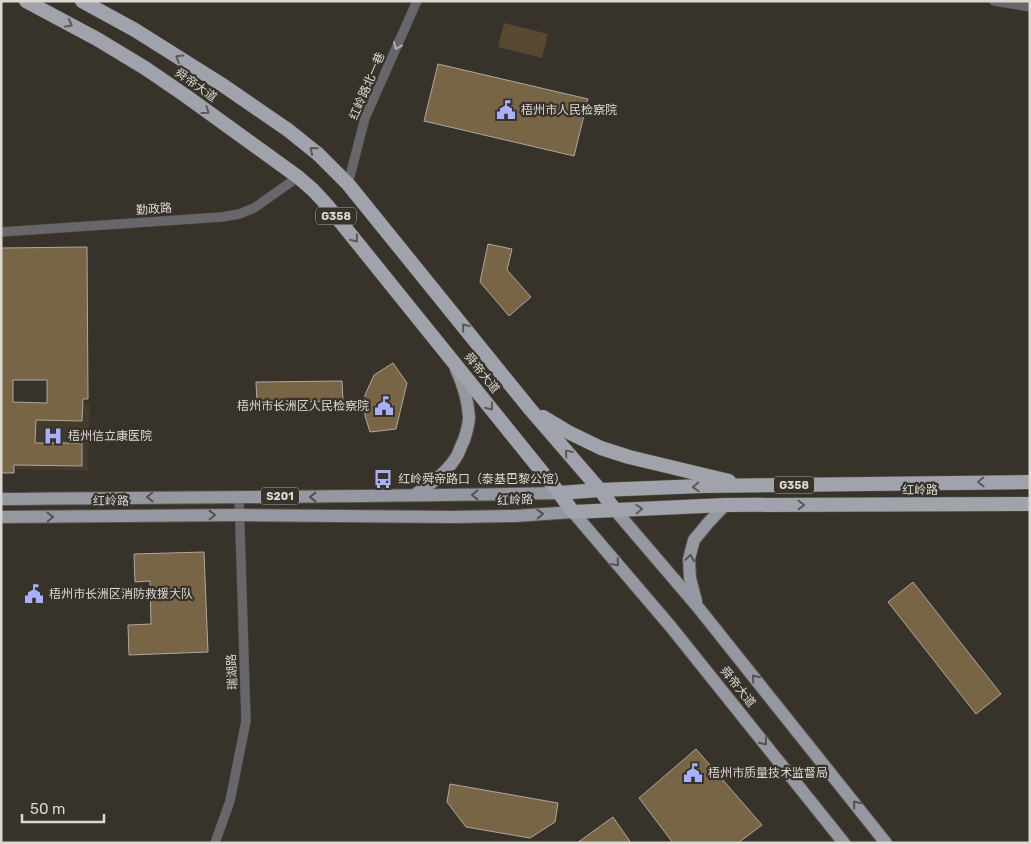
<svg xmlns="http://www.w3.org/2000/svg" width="1031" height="844" viewBox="0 0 1031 844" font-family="Rubik,'Noto Sans SC',sans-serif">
<rect width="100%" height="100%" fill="#38332a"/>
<path fill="#433b2c" d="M18,402L90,403L88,471L16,469Z"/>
<path fill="#584930" d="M504,23L548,34L542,58L498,47Z"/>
<g fill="#786546" stroke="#afa89e" fill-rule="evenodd">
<path d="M438,64L588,99L574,156L424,121Z"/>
<path d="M488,244L512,249L507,270L531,297L509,316L480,282Z"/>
<path d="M87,247L88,399H83L82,421L36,420L35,443H82V466L14,465V473H1V248ZM13,380H47V403L13,402Z"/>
<path d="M393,363L407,383L396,429L370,432L365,416V395L374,375Z"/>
<path d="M342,381L343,401L257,403L256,382Z"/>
<path d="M204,552L208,652L129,655L128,625L151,624L150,581L135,582L134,554Z"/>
<path d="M913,582L1001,694L976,714L888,602Z"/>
<path d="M696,749L762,825L738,843H673L639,798Z"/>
<path d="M450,784L558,803L555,822L530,838L466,827L447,802Z"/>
<path d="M613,817L631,843H577Z"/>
</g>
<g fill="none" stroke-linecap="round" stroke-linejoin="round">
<g stroke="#555148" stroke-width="10">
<g id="minor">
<path d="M994,1L1030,7"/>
<path d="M348,184L365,118L417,1"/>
<path d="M1,232L222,217L239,214L254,208L298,177"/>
<path d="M215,843L230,801L246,721L239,496"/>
</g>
</g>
<g stroke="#555148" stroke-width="14">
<g id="primary">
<path d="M414,495C430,485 449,471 458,454C460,449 462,444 464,440C466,433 469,425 469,417C468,401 463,384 456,369"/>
<path d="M1,499C187,497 373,497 559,493"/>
<path d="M615,510L697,606L886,843"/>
<path d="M1,517L239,515L453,517L515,516L573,512L671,627L844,843"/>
<path d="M696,601L690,578L689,559L694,540L708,523L725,505"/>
</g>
</g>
<g stroke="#555148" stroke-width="15">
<g id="trunk">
<path d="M26,1L97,39L145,68L186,96L298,177L313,190L326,204L559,493L573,512L725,505L1030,504"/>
<path d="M82,1L135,30L224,86L288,130L318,154L348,184L530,409L600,490L615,510"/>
<path d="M543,417L568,432L601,448L629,457L729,481"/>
<path d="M559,493L600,490L702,486L1030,482"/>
</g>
</g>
<use href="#minor" stroke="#66666b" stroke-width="9"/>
<use href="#primary" stroke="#9698a1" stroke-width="12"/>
<use href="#trunk" stroke="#a0a2ac" stroke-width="14"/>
</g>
<defs><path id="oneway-chevron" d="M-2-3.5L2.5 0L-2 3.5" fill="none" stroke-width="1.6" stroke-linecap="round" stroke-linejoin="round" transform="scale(1.25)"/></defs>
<g stroke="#5c5a58">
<use href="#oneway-chevron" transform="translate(69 24) rotate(29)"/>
<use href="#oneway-chevron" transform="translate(179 58) rotate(-148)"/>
<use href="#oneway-chevron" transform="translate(206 111) rotate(36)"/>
<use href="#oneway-chevron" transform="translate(313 150) rotate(-140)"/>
<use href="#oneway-chevron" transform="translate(355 239) rotate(51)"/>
<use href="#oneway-chevron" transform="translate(465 327) rotate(-129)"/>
<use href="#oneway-chevron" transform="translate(490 407) rotate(51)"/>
<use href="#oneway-chevron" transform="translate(568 453) rotate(-131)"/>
<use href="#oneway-chevron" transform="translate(981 482) rotate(179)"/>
<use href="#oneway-chevron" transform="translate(696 487) rotate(178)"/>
<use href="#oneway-chevron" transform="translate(801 505)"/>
<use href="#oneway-chevron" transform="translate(639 509) rotate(-3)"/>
</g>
<use stroke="#b2b0ae" href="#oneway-chevron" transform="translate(397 46) rotate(114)"/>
<g stroke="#54514e">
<use href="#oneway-chevron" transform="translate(475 495) rotate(179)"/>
<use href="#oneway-chevron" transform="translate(150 497) rotate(179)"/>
<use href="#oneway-chevron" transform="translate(313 497) rotate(-180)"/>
<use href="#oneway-chevron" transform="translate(540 514) rotate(-3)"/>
<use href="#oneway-chevron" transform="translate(212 515) rotate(-1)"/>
<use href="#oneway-chevron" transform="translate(50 517) rotate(-1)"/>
<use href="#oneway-chevron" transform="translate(690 558) rotate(-82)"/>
<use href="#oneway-chevron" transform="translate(616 563) rotate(49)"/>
<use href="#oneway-chevron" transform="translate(755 678) rotate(-129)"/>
<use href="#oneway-chevron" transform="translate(764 742) rotate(51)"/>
<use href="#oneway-chevron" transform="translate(856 804) rotate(-129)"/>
</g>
<defs>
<g id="civic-bare" transform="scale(1.5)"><path d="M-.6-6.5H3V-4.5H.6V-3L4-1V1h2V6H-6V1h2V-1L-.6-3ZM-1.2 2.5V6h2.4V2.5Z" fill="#a8b0fc" stroke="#38332a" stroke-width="2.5" paint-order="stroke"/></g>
<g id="hospital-bare" transform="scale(1.5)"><path d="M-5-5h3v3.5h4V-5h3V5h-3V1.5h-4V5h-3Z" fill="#a8b0fc" stroke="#38332a" stroke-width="2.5" paint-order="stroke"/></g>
<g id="bus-bare" transform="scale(1.5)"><path d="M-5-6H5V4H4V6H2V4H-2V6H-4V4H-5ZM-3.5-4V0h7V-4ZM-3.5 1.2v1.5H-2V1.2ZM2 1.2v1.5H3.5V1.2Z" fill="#a8b0fc" stroke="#38332a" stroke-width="2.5" paint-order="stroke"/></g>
</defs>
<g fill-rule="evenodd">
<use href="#civic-bare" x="506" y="110"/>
<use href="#civic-bare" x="384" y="406"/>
<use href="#hospital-bare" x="53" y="436"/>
<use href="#bus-bare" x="383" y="479"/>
<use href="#civic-bare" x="34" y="594"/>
<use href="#civic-bare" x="693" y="773"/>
</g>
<g text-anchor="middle" stroke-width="4.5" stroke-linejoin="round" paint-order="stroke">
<g fill="#38332a" stroke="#aaa6a0" stroke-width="1">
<rect x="316" y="207.5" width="40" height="17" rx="4"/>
<rect x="774" y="476.5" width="40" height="17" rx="4"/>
<rect x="261" y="487.5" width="38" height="17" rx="4"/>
</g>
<g font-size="11" font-weight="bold" fill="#dbd8d2">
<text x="336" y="220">G358</text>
<text x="794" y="489">G358</text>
<text x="280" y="500">S201</text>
</g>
<g font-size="12" fill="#dbd8d2" stroke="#38332a">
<text transform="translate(196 85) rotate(35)" y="4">舜帝大道</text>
<text transform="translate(367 86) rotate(-67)" y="4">红岭路北一巷</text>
<text transform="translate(154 209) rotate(-4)" y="4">勤政路</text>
<text transform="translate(482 373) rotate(51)" y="4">舜帝大道</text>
<text x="920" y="494">红岭路</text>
<text transform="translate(515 500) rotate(-2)" y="4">红岭路</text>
<text transform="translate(111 501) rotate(-1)" y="4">红岭路</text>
<text transform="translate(232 672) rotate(-92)" y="4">瑞湖路</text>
<text transform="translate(738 687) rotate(51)" y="4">舜帝大道</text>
</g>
<g font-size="12" fill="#dbd8d2" stroke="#38332a" text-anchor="start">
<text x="521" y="114">梧州市人民检察院</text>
<text x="369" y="410" text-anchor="end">梧州市长洲区人民检察院</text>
<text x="68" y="440">梧州信立康医院</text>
<text x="398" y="483">红岭舜帝路口（泰基巴黎公馆）</text>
<text x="49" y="598">梧州市长洲区消防救援大队</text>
<text x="708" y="777">梧州市质量技术监督局</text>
</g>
</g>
<rect width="1031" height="844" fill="none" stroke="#dbd8d2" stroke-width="5"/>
<path d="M22 814v8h82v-8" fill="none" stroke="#dbd8d2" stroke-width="2.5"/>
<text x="30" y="814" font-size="15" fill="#dbd8d2" stroke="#38332a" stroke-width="4" paint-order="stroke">50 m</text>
</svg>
